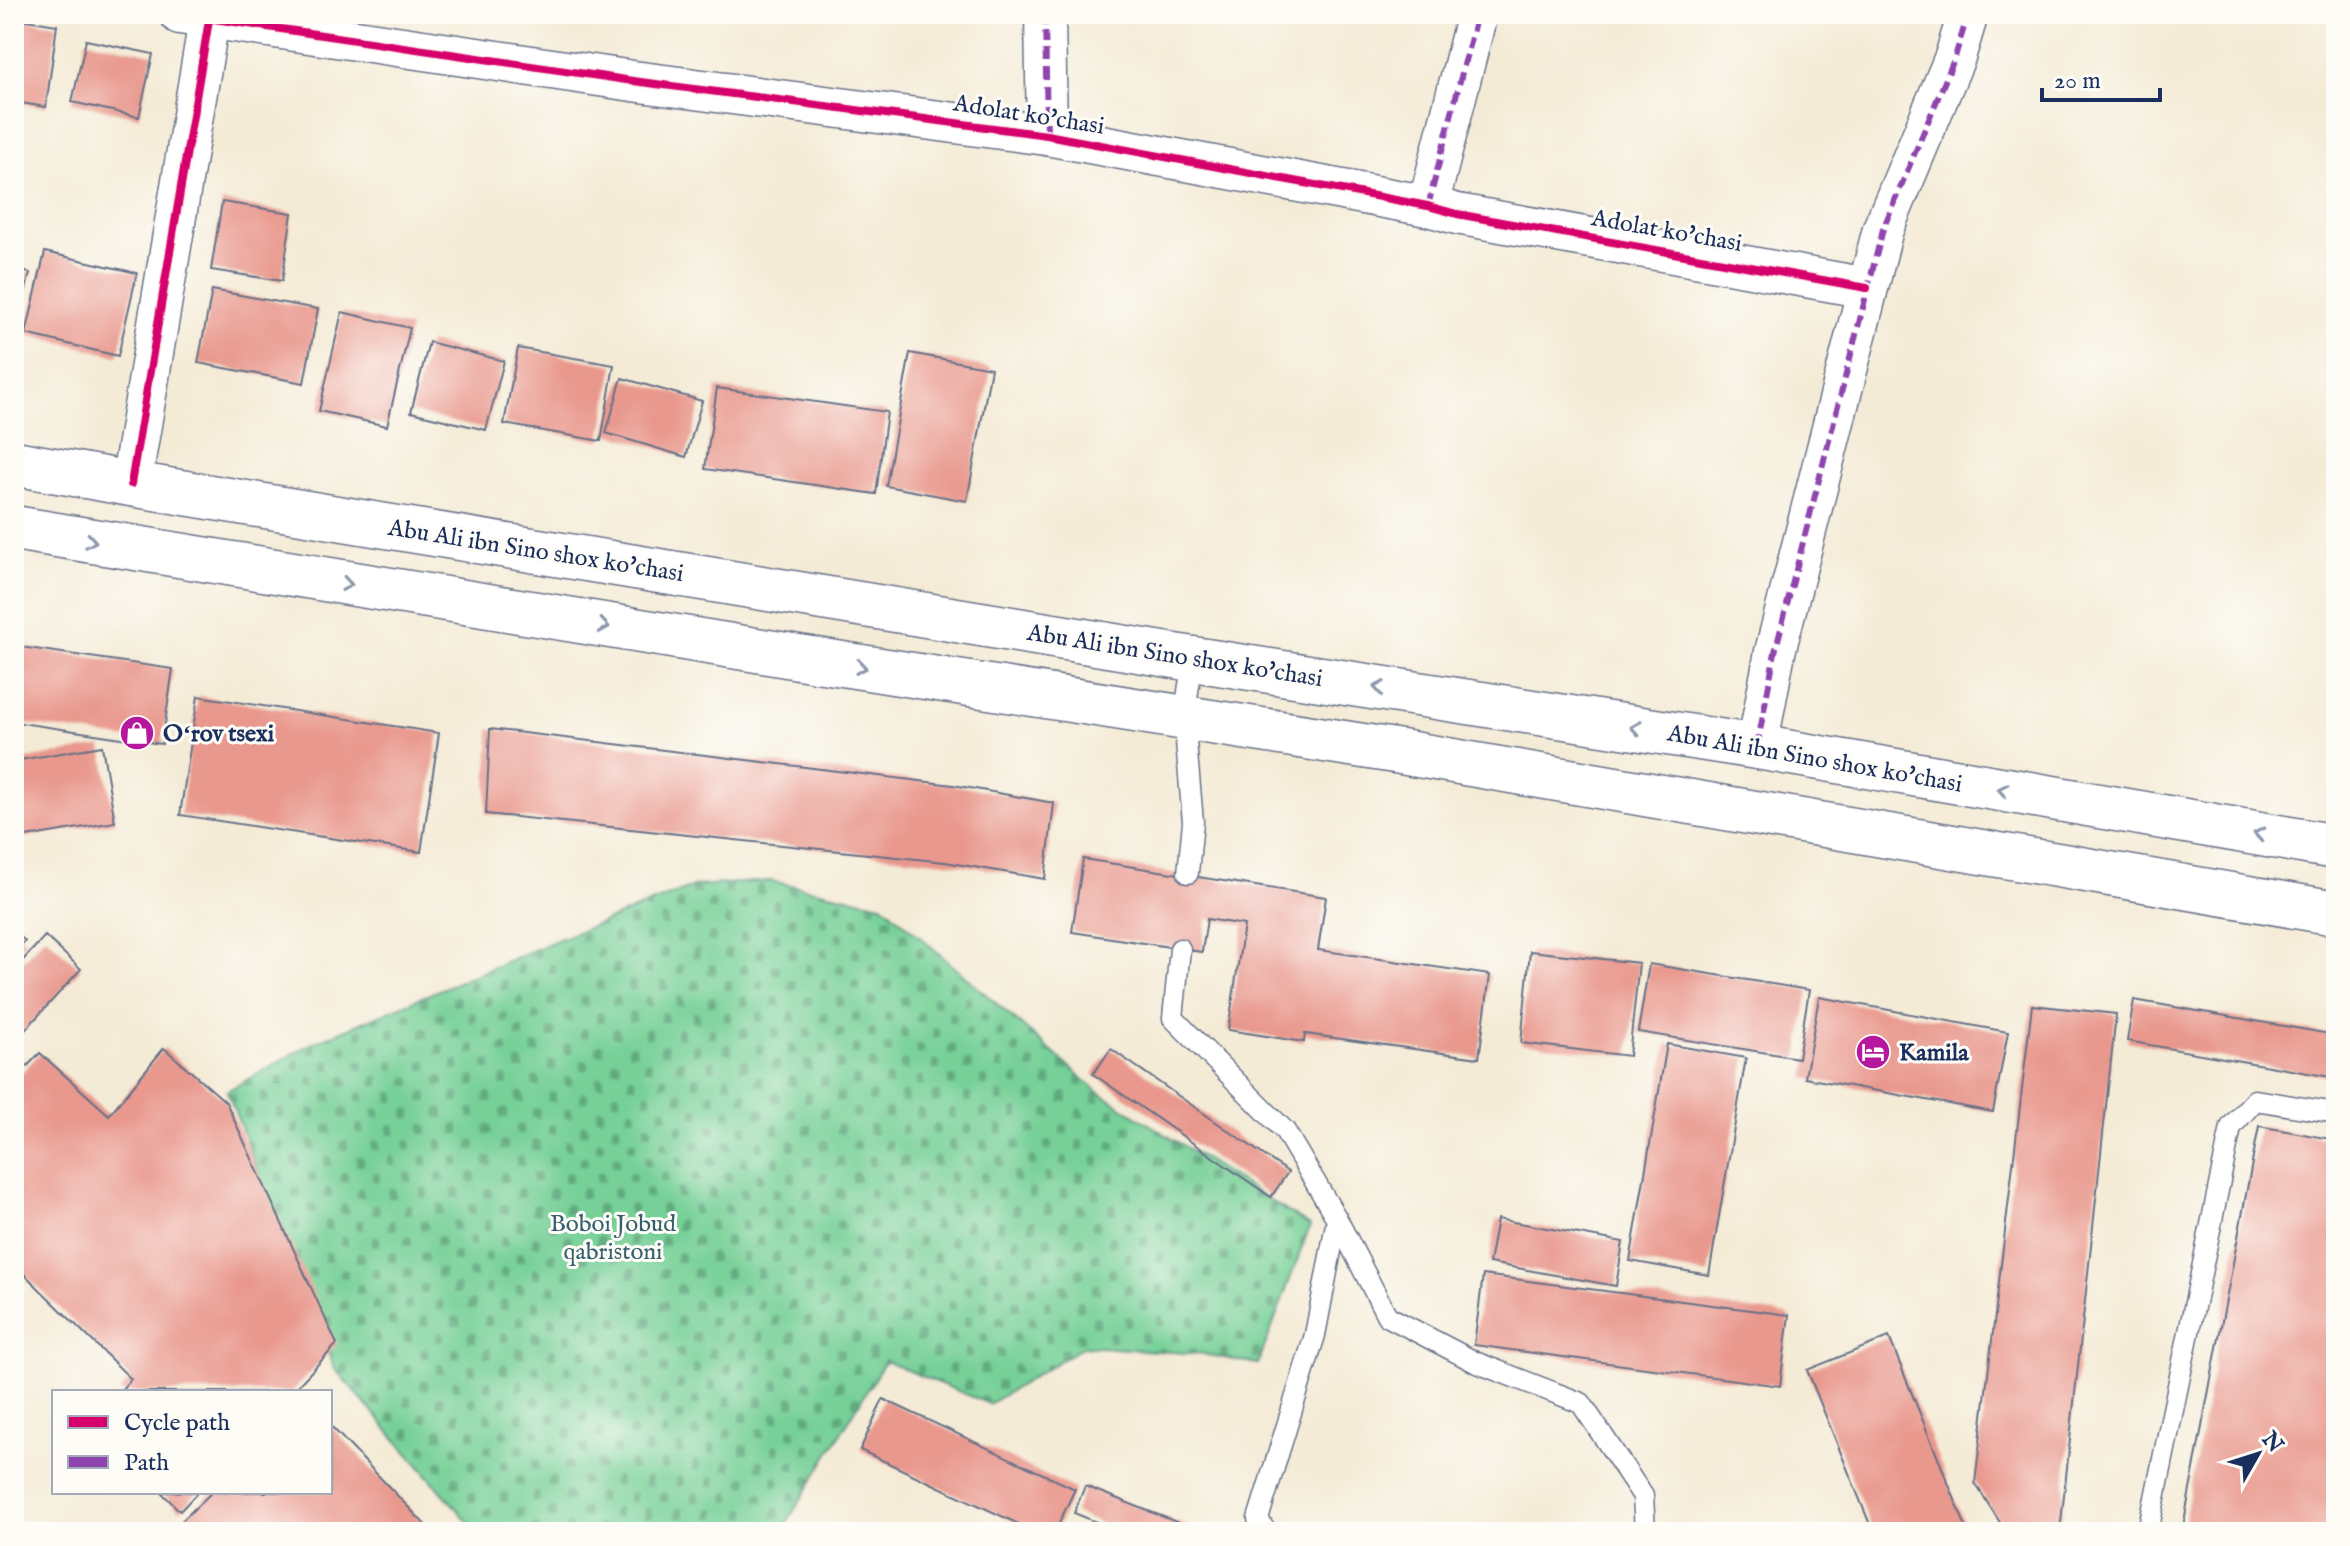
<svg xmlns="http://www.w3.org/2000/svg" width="2350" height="1546" viewBox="0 0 2350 1546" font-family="'IM FELL English',serif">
<defs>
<pattern id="cemetery-stones" width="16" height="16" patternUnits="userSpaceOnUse" patternTransform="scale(2)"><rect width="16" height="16" fill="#76d097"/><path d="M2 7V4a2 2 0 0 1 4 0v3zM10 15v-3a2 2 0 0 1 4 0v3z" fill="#60a97e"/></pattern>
</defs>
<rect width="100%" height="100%" fill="#fdfcf7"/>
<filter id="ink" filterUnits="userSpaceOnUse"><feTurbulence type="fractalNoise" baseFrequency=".0125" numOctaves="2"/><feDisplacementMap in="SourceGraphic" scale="16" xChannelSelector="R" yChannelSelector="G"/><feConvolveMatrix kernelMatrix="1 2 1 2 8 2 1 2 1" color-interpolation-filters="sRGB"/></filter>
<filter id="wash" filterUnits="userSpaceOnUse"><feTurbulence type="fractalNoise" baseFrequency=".006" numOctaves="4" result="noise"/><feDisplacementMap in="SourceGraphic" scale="32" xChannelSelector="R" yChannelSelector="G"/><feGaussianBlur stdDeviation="1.8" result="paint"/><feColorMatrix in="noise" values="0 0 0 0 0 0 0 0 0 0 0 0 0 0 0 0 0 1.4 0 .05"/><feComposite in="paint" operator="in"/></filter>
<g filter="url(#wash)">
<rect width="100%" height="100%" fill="#f4ebd6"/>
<path fill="url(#cemetery-stones)" stroke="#48807a" stroke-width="2" d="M771,881L882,904L1097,1091L1310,1226L1258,1364L1201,1354L1084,1346L989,1404L885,1361L781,1532H477L334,1368L227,1091L311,1044L557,940L695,886Z"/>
<g id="blocks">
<g fill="#e9988d">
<path d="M14,18L57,25L46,107L14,102Z"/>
<path d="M86,40L153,54L139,117L72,102Z"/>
<path d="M222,202L292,213L282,281L211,270Z"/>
<path d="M45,252L137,273L118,356L26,334Z"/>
<path d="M14,269L30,273L15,332H14Z"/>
<path d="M212,290L318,309L304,383L198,363Z"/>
<path d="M342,312L410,328L387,426L319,411Z"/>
<path d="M429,342L504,361L486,430L411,412Z"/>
<path d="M518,348L614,365L601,441L504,424Z"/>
<path d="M910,353L991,368L967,501L886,486Z"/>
<path d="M622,378L702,401L686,457L606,433Z"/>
<path d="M717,388L887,412L876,494L705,469Z"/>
<path d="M14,646L173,669L162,744L14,722Z"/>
<path d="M198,696L439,733L421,852L180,815Z"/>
<path d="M490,729L953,785L1054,803L1045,879L945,862L486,814Z"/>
<path d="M102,746L115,822L14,839V761Z"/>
<path d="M1083,859L1326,897L1318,950L1490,975L1479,1058L1305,1034L1304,1042L1228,1030L1244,925L1207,919L1202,952L1072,932Z"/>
<path d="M14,931L25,941L14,954Z"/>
<path d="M45,936L81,969L14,1042V970Z"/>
<path d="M1530,951L1639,963L1629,1056L1521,1043Z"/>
<path d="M1649,964L1809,990L1798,1058L1638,1032Z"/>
<path d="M1819,997L2008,1032L1993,1112L1805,1078Z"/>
<path d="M2134,1000L2336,1035V1078L2127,1041Z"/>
<path d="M2032,1005L2116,1014L2060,1532H2006L1975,1483Z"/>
<path d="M1667,1044L1746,1058L1709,1275L1630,1261Z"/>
<path d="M164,1048L226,1102L337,1344L292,1392H119L131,1379L14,1264V1080L40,1053L109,1115Z"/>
<path d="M1111,1049L1288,1172L1271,1197L1093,1074Z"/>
<path d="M2259,1126L2336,1140V1532H2182Z"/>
<path d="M1497,1219L1623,1242L1616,1286L1489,1263Z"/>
<path d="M1483,1275L1789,1315L1780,1386L1474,1345Z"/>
<path d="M1889,1337L1968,1532H1873L1807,1370Z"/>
<path d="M883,1399L1075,1489L1055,1532H1036L860,1450Z"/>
<path d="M330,1425L432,1532H170L212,1492H330Z"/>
<path d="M1085,1486L1189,1527L1187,1532H1121L1074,1513Z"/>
<path d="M161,1492H198L180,1511Z"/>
</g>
</g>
</g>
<g filter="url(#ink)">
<use href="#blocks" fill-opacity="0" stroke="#677188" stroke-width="2"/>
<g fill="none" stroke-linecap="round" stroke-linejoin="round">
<g stroke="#677188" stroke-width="23">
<g id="service">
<path d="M1188,873L1193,822L1184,718L1193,659"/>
<path d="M1180,949L1173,1018L1285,1131L1337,1219L1387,1316L1475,1362L1581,1403L1643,1496L1645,1532"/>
<path d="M1266,1532L1258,1519L1315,1335L1337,1219"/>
<path d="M2148,1532L2231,1127L2255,1100L2336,1113"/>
</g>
</g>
<g stroke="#677188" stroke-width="43">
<g id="minor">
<path d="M180,14L633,81L1047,135L1428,206L1457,214L1867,288"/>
<path d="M1045,14L1047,135"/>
<path d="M1428,206L1477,14"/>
<path d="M131,484L209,20"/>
<path d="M1757,747L1775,652L1883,229L1955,57L1968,14"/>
</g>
</g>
<g stroke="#677188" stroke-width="47">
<g id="primary">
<path d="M14,463L131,484L1193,659L1757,747L2336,847"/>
<path d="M14,528L817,660L1395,751L2336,913"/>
</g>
</g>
<use href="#service" stroke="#fff" stroke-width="20"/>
<use href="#minor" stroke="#fff" stroke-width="40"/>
<use href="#primary" stroke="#fff" stroke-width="44"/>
<g stroke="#8e44ad" stroke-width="6" stroke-dasharray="12 6" stroke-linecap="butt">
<path d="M1045,14L1047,135"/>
<path d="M1428,206L1477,14"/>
<path d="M1757,747L1775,652L1883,229L1955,57L1968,14"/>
</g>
<g stroke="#fdfcf7" stroke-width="13">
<g id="cycleway">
<path d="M180,14L633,81L1047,135L1428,206L1457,214L1867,288"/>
<path d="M131,484L209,20"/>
</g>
</g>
<use href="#cycleway" stroke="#d6006c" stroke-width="8"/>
</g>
<defs><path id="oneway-chevron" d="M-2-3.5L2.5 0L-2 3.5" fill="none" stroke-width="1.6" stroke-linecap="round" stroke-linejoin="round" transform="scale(2)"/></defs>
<g stroke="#8d97ae">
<use href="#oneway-chevron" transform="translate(91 541) rotate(10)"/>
<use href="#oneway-chevron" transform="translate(347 584) rotate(9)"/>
<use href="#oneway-chevron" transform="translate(604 626) rotate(9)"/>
<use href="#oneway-chevron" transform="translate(861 667) rotate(9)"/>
<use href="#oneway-chevron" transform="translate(1379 688) rotate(-171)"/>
<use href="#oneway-chevron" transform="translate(1636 728) rotate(-171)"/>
<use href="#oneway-chevron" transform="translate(2003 790) rotate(-170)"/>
<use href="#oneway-chevron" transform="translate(2259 834) rotate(-170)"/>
</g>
</g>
<defs>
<g id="shop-disc" transform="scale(1.8)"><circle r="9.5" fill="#b5179e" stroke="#fdfcf7"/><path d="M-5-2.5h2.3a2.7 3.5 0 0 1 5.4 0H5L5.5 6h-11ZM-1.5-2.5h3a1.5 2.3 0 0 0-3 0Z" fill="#fff"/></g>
<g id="hotel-disc" transform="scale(1.8)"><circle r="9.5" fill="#b5179e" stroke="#fdfcf7"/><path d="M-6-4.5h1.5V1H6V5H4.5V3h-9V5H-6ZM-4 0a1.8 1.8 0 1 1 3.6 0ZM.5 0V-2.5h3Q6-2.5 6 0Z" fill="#fff"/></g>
</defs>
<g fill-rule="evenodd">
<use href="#shop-disc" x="137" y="733"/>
<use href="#hotel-disc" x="1873" y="1052"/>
</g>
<g text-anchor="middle" stroke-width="6" stroke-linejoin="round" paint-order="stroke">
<g font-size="24" fill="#1b2f5e" stroke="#fdfcf7">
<text transform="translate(1029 114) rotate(9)" y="8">Adolat ko'chasi</text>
<text transform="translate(1667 230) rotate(10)" y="8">Adolat ko'chasi</text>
<text transform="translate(536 550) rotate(9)" y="8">Abu Ali ibn Sino shox ko'chasi</text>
<text transform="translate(1175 655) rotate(9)" y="8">Abu Ali ibn Sino shox ko'chasi</text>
<text transform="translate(1815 758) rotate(10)" y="8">Abu Ali ibn Sino shox ko'chasi</text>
</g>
<g font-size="24" font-weight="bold" fill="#1b2f5e" stroke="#fdfcf7" text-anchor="start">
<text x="163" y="741">Oʻrov tsexi</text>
<text x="1899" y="1060">Kamila</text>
</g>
<g font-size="24" fill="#365f6f" stroke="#fdfcf7">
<text x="613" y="1231">Boboi Jobud<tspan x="613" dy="28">qabristoni</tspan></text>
</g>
</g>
<rect width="2350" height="1546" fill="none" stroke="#fdfcf7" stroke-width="48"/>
<rect x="52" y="1390" width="280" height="104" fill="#fdfcf7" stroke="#a3aaba" stroke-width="2"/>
<rect x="68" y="1416" width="40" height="12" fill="#d6006c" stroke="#a3aaba" stroke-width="2"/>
<text x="124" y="1430" font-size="24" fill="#1b2f5e">Cycle path</text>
<rect x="68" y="1456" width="40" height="12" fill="#8e44ad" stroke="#a3aaba" stroke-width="2"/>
<text x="124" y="1470" font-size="24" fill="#1b2f5e">Path</text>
<g transform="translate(2258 1454) rotate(51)" stroke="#fdfcf7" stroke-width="6" paint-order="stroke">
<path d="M0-6L14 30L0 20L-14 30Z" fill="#1b2f5e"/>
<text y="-12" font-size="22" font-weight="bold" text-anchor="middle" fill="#1b2f5e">N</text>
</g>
<path d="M2042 88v12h118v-12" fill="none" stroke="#1b2f5e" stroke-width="4"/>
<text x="2054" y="88" font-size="24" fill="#1b2f5e" stroke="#fdfcf7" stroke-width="6" paint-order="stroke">20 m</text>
</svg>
